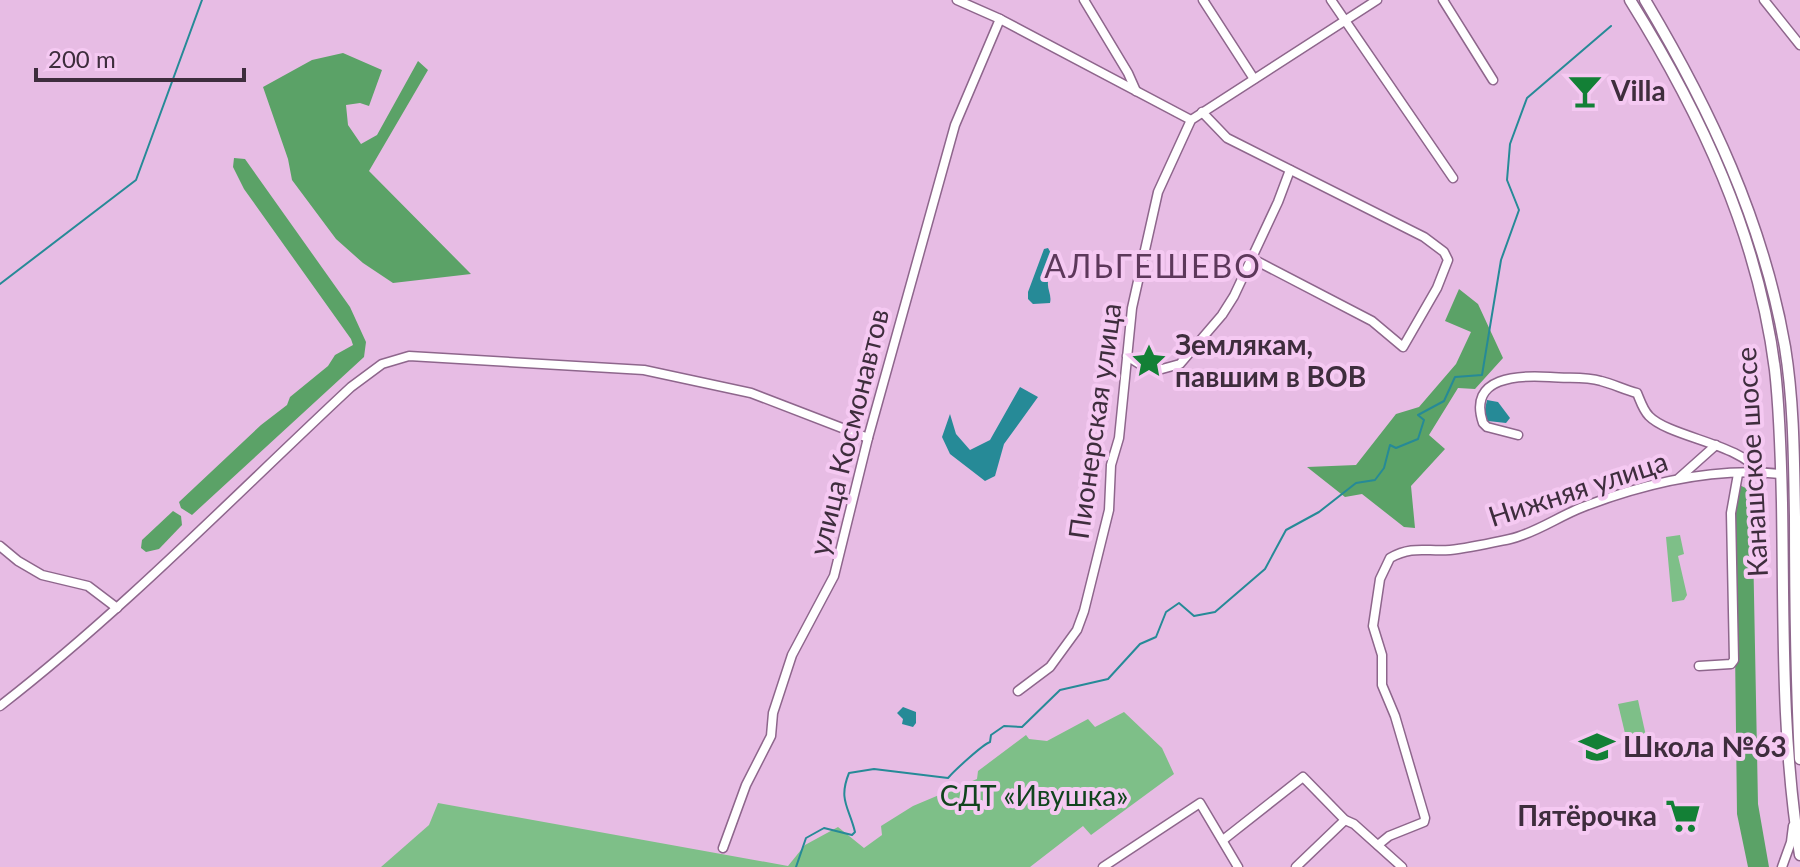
<svg xmlns="http://www.w3.org/2000/svg" width="1800" height="867" viewBox="0 0 1800 867" font-family="Lato,sans-serif">
<rect width="100%" height="100%" fill="#e7bce4"/>
<g fill="#7ebf88">
<path d="M1680,535L1684,554L1678,556L1687,595L1684,600L1672,602L1666,537Z"/>
<path d="M1638,700L1648,745L1629,750L1618,704Z"/>
<path d="M1124,712L1162,748L1174,774L1091,835L1083,826L1030,867H381L429,825L438,803L788,866L805,845L838,827L864,848L882,835L881,826L913,806L977,779L978,771L1026,735L1029,739L1047,741L1088,719L1095,727Z"/>
</g>
<g fill="#5ba267">
<path d="M343,53L382,70L369,106L360,103L346,105L348,125L361,144L377,135L418,61L428,70L369,171L471,274L393,283L363,263L336,239L292,180L288,159L263,87L312,60Z"/>
<path d="M234,158L245,159L350,307L366,342L364,357L192,515L181,508L179,502L261,425L287,405L290,397L328,366L335,355L353,345L351,339L244,189L233,167Z"/>
<path d="M1459,289L1478,304L1503,358L1475,389L1458,388L1429,435L1445,449L1411,486L1415,528L1404,527L1362,494L1345,497L1307,467L1356,465L1396,414L1419,407L1456,364L1471,332L1445,321Z"/>
<path d="M1733,482L1752,491L1758,804L1769,867H1748L1737,814Z"/>
<path d="M173,511L181,516L182,525L159,549L146,552L141,548L142,540Z"/>
</g>
<g fill="#268a97">
<path d="M1048,248C1057,262 1051,268 1048,282C1047,289 1052,295 1050,303L1033,304L1028,299V292L1044,249Z"/>
<path d="M1020,387L1038,397L1004,444L995,476L985,481L950,454L942,437L950,414L956,434L970,450L990,440Z"/>
<path d="M1487,400L1498,402L1510,418L1506,423L1488,421L1484,414Z"/>
<path d="M903,707L916,712V723L913,727L902,724L903,719L897,713Z"/>
</g>
<g fill="none" stroke-linecap="round" stroke-linejoin="round">
<g stroke="#268a97" stroke-width="2">
<path d="M0,284L136,180L202,0"/>
<path d="M796,867L806,838L824,828L852,835L855,832C849,807 838,800 849,773L874,769L948,778C954,771 982,745 990,742L991,735L1004,726L1022,727L1060,690L1108,679L1140,644L1156,637L1166,612L1179,603L1194,616L1215,612L1265,569L1286,530L1319,512L1356,483L1375,480L1384,468L1390,445L1396,448L1418,439L1424,420L1418,415L1444,401L1455,377L1482,375L1501,260L1519,210L1507,180L1510,144L1527,98L1611,26"/>
</g>
<g stroke="#8e668c" stroke-width="11">
<g id="minor">
<path d="M957,0L1000,19L1191,120"/>
<path d="M1084,0L1128,73L1136,91"/>
<path d="M1203,0L1254,79"/>
<path d="M1331,0L1453,178"/>
<path d="M1443,0L1493,80"/>
<path d="M1764,0L1800,45"/>
<path d="M1202,112L1227,138L1424,237L1444,252L1448,260L1437,288L1403,347L1372,321L1251,258"/>
<path d="M1127,356L1146,368L1162,369L1180,364L1222,315L1234,296L1278,202L1290,170"/>
<path d="M1518,435L1487,427L1483,423C1467,376 1520,375 1550,377C1568,379 1584,376 1601,381C1613,384 1625,390 1637,393C1640,400 1643,410 1649,416C1669,437 1744,445 1758,472"/>
<path d="M1679,478L1716,445"/>
<path d="M0,546L18,561L42,575L88,586L117,608"/>
<path d="M1699,666L1731,664L1734,660L1731,513L1738,474"/>
<path d="M1018,691L1050,667L1077,630L1084,611L1109,510L1111,465L1119,438L1132,308L1158,192L1191,120L1377,0"/>
<path d="M0,706C124,610 236,494 351,387L382,364L409,356L644,370L751,393L868,438"/>
<path d="M1223,840L1303,777L1345,820L1354,824L1402,867"/>
<path d="M1378,845L1389,836L1424,822L1425,818L1395,716L1382,685V655L1373,626L1380,579L1390,558C1413,545 1427,552 1450,550C1469,548 1491,543 1510,539C1536,533 1559,516 1583,507C1646,483 1714,467 1781,474"/>
<path d="M723,848L746,785L771,736L773,713L792,655L834,576L868,438L955,125L1000,19"/>
<path d="M1103,867L1200,803L1238,867"/>
<path d="M1296,867L1345,820"/>
<path d="M1782,867L1791,842L1793,826"/>
</g>
</g>
<g stroke="#8e668c" stroke-width="13">
<g id="major">
<path d="M1630,0C1701,114 1758,235 1775,370C1780,414 1781,459 1782,503C1784,620 1781,739 1800,855"/>
<path d="M1645,0C1710,109 1763,221 1785,347C1794,403 1794,460 1795,516C1795,597 1796,678 1800,759"/>
</g>
</g>
<use href="#minor" stroke="#fff" stroke-width="8"/>
<use href="#major" stroke="#fff" stroke-width="10"/>
</g>
<defs>
<g id="bar-bare" transform="scale(2.76)"><path d="M-6-5H6L.8 .8V4.5H3.5V6h-7V4.5H-.8V.8Z" fill="#138036" stroke="#f5c9f2" stroke-width="2.5" paint-order="stroke"/></g>
<g id="sight-bare" transform="scale(2.76)"><path d="M0-6L1.8-2.2L6-1.7L2.9 1.2L3.7 5.4L0 3.3L-3.7 5.4L-2.9 1.2L-6-1.7L-1.8-2.2Z" fill="#138036" stroke="#f5c9f2" stroke-width="2.5" paint-order="stroke"/></g>
<g id="school-bare" transform="scale(2.76)"><path d="M0-5L7-2L0 1L-7-2ZM-4 1L0 2.5L4 1V4Q0 6-4 4Z" fill="#138036" stroke="#f5c9f2" stroke-width="2.5" paint-order="stroke"/></g>
<g id="supermarket-bare" transform="scale(2.76)"><path d="M-6-5.5h2.5l.6 2H6L4.5 2H-2.5L-4.4-4H-6ZM-1.5 3.2a1.3 1.3 0 1 0 .1 0ZM3 3.2a1.3 1.3 0 1 0 .1 0Z" fill="#138036" stroke="#f5c9f2" stroke-width="2.5" paint-order="stroke"/></g>
</defs>
<g fill-rule="evenodd">
<use href="#bar-bare" x="1585" y="91"/>
<use href="#sight-bare" x="1149" y="361"/>
<use href="#school-bare" x="1597" y="747"/>
<use href="#supermarket-bare" x="1683" y="816"/>
</g>
<g text-anchor="middle" stroke-width="8" stroke-linejoin="round" paint-order="stroke">
<g font-size="28" font-weight="bold" fill="#3e2d3d" stroke="#f5c9f2" text-anchor="start">
<text x="1611" y="101">Villa</text>
<text x="1175" y="355">Землякам,<tspan x="1175" dy="32">павшим в ВОВ</tspan></text>
<text x="1623" y="757">Школа №63</text>
<text x="1657" y="826" text-anchor="end">Пятёрочка</text>
</g>
<g font-size="28" fill="#3e2d3d" stroke="#f5c9f2">
<text transform="translate(1095 421) rotate(-82)" y="10">Пионерская улица</text>
<text transform="translate(849 432) rotate(-76)" y="10">улица Космонавтов</text>
<text transform="translate(1752 462) rotate(-93)" y="10">Канашское шоссе</text>
<text transform="translate(1578 489) rotate(-18)" y="10">Нижняя улица</text>
</g>
<g font-size="28" fill="#11451e" stroke="#f5c9f2">
<text x="1034" y="806">СДТ «Ивушка»</text>
</g>
<g font-size="32" letter-spacing="2" fill="#5d385b" stroke="#f5c9f2">
<text x="1153" y="278">АЛЬГЕШЕВО</text>
</g>
</g>
<path d="M36 68v12h208v-12" fill="none" stroke="#3e2d3d" stroke-width="4"/>
<text x="48" y="68" font-size="24" fill="#3e2d3d" stroke="#f5c9f2" stroke-width="6" paint-order="stroke">200 m</text>
</svg>
